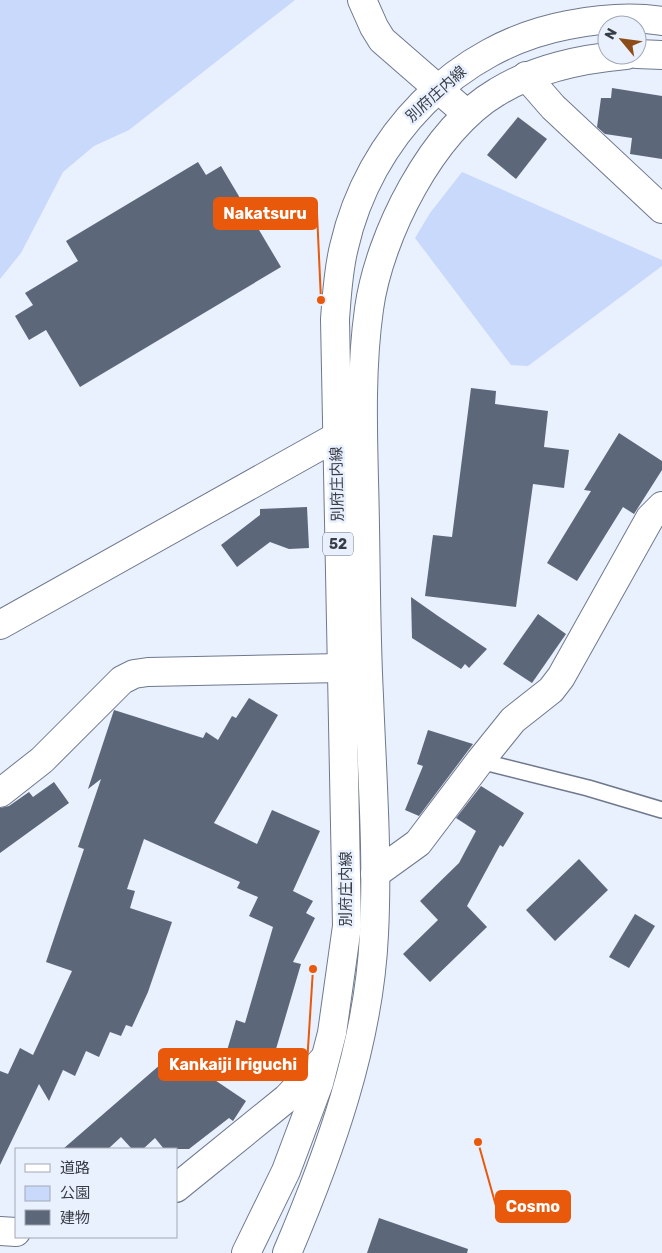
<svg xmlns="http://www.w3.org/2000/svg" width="662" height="1253" viewBox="0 0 662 1253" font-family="Rubik,'Noto Sans JP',sans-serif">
<rect width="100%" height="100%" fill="#e9f0fe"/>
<g fill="#c8d9fb">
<path d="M0,0H295L129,130L94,146L63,172L21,253L0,279Z"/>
<path d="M462,172L662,260V266L528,366L511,365L415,238L430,213Z"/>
</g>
<g fill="#5d677a">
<path d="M612,88L662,96V159L630,154L632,138L605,134L597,127L601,98H611Z"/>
<path d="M518,117L547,139L516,179L487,155Z"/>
<path d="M198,162L206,175L221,166L281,267L80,387L46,330L29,340L15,316L33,305L25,293L78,261L66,241Z"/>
<path d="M471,388L496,391L495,404L548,411L544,447L569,450L564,488L533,484L516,607L425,596L433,535L452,537Z"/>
<path d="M619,433L662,461V470L634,514L623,507L577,581L547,563L591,491L584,490Z"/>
<path d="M307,507L309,548L289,549L270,542L237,567L221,545L260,515V509Z"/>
<path d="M411,597L438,616L487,649L469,668L465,664L461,669L412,638Z"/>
<path d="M538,614L566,634L532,683L503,664Z"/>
<path d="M249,698L278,715L214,823L257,844L272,810L320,831L293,891L313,901L306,913L315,918L293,962L301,964L271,1066L226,1054L236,1020L245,1023L273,927L249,916L258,897L237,888L240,882L144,839L127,889L135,891L130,908L172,922L148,992L132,1027L126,1025L121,1036L110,1032L99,1057L86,1051L75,1076L63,1070L49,1101L39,1084L0,1165V1071L8,1074L20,1048L33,1055L72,971L46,962L84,849L78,847L101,779L88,789L114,710L203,738L206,732L218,740L232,716L236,718Z"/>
<path d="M428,730L473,744L419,816L405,810L423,766L417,764Z"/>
<path d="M54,782L69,803L0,853V808L9,806L29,792L33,797Z"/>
<path d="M481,786L524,813L503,847L500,845L467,906L487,927L430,982L403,954L438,920L420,901L459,863L476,831L456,818Z"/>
<path d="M579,859L608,890L555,941L526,910Z"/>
<path d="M635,914L655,926L629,968L609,957Z"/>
<path d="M188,1062L246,1101L233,1121L229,1118L189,1149H164L155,1138L143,1149H132L121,1137L108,1149H63L161,1064L176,1081Z"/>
<path d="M379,1218L468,1249L467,1253H367Z"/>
</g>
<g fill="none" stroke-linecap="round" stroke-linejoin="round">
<g stroke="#6f798d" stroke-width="18">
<path id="lane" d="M480,761L588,788L662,810"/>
</g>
<g stroke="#6f798d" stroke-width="30">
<g id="street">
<path d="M526,76L553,107L662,209"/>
<path d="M0,625L336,437"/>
<path d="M0,793L42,760L122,680L134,674L148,672L341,668"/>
<path d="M375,874L418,843L480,761L513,720L551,690L561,677L650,518L662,506"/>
<path d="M176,1188L287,1098L325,1058"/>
<path d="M0,1231L16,1232"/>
</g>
</g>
<g stroke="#6f798d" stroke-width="30">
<path id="secondary" d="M362,0L374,27L382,40L467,114"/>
</g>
<g stroke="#6f798d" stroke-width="30">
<g id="primary">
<path d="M637,54L662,55"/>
<path d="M246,1253L286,1171L319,1083L332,1033L347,926L335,319C337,294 338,271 344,247C369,137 456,46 568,25C599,19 630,16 662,21"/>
<path d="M287,1253C330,1152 369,1044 374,934C378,854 372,775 369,696C366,639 366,583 365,526C364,454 359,380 369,309C379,236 432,130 497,92C536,68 581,59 626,55"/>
</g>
</g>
<use href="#lane" stroke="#fff" stroke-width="15"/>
<use href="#street" stroke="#fff" stroke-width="28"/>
<use href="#secondary" stroke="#fff" stroke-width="28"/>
<use href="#primary" stroke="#fff" stroke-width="28"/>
</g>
<g text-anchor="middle" stroke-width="5" stroke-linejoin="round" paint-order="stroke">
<rect fill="#e9f0fe" stroke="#6e737d" stroke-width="1" x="323" y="532.5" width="30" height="23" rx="4"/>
<g font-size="14" font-weight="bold" fill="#393d46">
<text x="338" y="549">52</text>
</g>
<g font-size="15" fill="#393d46" stroke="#e9f0fe">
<text transform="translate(436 94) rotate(-42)" y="5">別府庄内線</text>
<text transform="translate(337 484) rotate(-91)" y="5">別府庄内線</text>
<text transform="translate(346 889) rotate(-90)" y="5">別府庄内線</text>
</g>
</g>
<path fill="none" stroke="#e8590c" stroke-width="2" d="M321 300L317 213M313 969L307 1064M478 1142L496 1206"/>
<g fill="#e8590c" stroke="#e9f0fe" stroke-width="2">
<circle cx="321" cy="300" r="5"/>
<circle cx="313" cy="969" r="5"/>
<circle cx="478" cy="1142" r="5"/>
</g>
<g fill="#e8590c" stroke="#e8590c" stroke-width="2">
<rect x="214" y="198" width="103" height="31" rx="5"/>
<rect x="159" y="1049" width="148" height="31" rx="5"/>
<rect x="496" y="1191" width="74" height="31" rx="5"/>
</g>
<g font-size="16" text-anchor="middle" font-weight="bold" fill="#fff">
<text x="265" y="219">Nakatsuru</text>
<text x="233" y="1070">Kankaiji Iriguchi</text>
<text x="533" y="1212">Cosmo</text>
</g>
<rect x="15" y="1148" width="162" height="90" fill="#e9f0fe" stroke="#a3a8b4"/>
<rect x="25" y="1164" width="25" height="8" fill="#ffffff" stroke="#a3a8b4"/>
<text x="60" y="1173" font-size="15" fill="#393d46">道路</text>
<rect x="25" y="1186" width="25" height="15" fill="#c8d9fb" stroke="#a3a8b4"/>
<text x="60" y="1198" font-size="15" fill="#393d46">公園</text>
<rect x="25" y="1210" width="25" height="15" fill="#5d677a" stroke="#a3a8b4"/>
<text x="60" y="1223" font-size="15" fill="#393d46">建物</text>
<g transform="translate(622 40) rotate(299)"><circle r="24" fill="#e9f0fe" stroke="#a3a8b4"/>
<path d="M0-4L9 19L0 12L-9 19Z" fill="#8d4c17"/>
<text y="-8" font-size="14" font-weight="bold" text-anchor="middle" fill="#393d46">N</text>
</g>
</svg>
